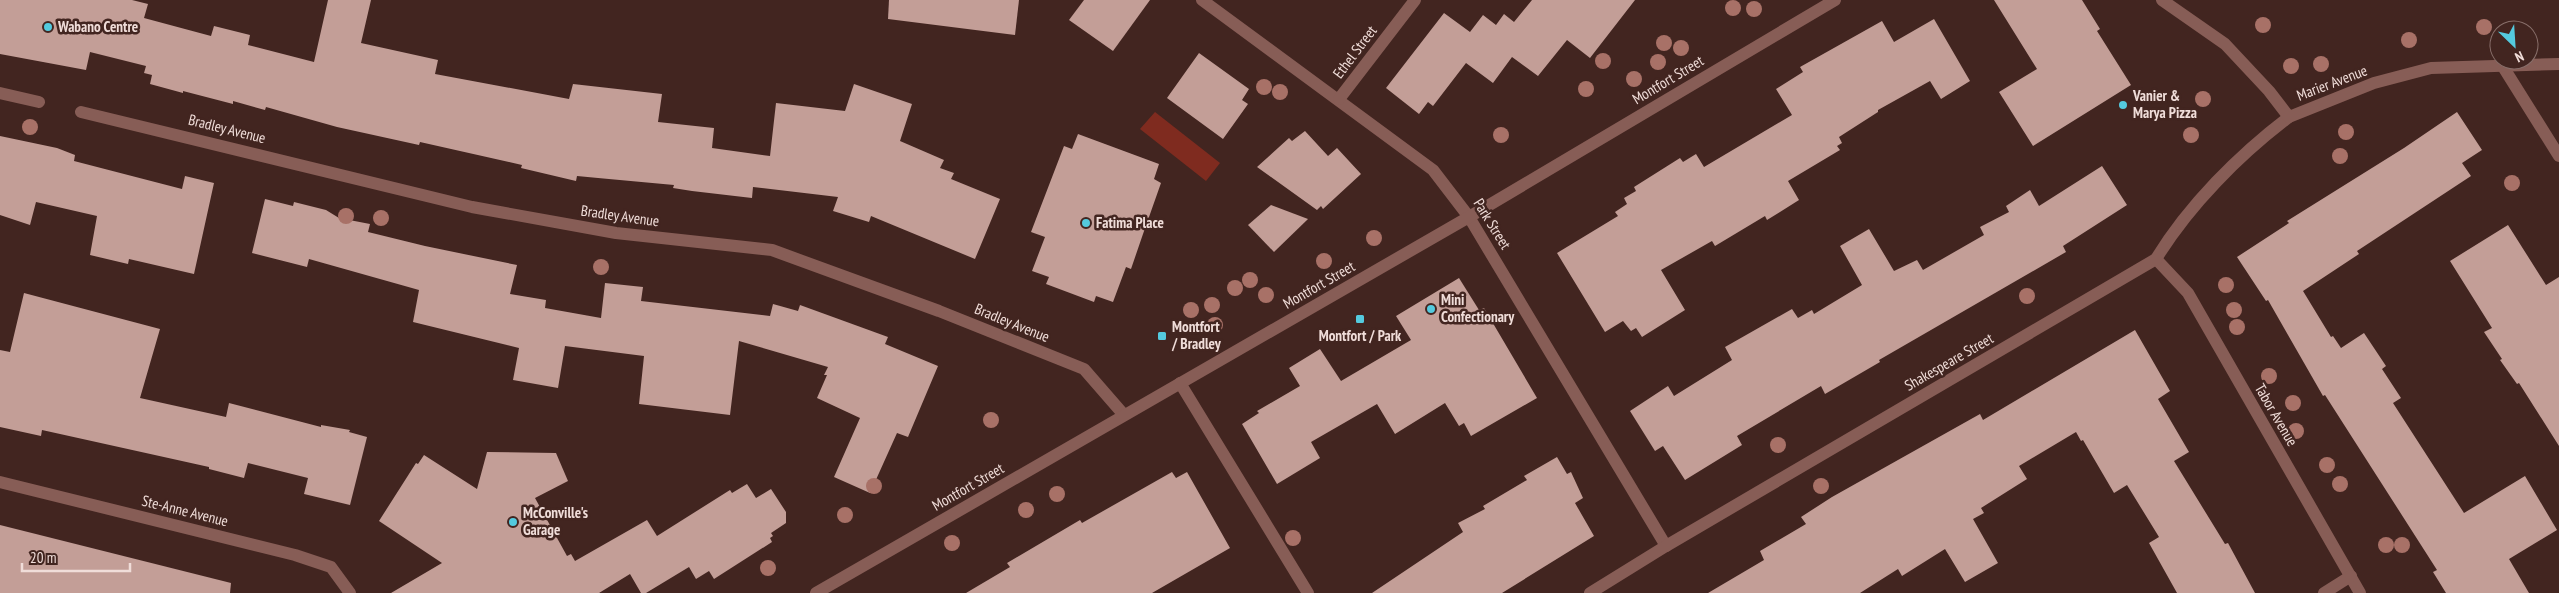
<svg xmlns="http://www.w3.org/2000/svg" width="2559" height="593" viewBox="0 0 2559 593" font-family="'PT Sans Narrow',sans-serif">
<rect width="100%" height="100%" fill="#422520"/>
<path fill="#7f2b1f" d="M1155,112L1220,163L1206,181L1140,129Z"/>
<g fill="#c39e97">
<path d="M0,0H132L148,4L144,18L211,36L214,26L250,35L248,45L314,62L328,0H371L361,43L438,60L435,74L569,99L573,84L662,94L658,122L714,128L712,148L770,156L776,103L845,111L854,84L912,104L900,141L944,160L940,168L954,173L951,179L1000,199L975,259L871,216L869,222L833,211L838,197L753,187L752,198L692,191L673,188L674,185L598,178L577,176L576,181L521,168L522,165L420,142L419,145L337,127L266,107L265,110L233,101V104L183,91V93L150,84L152,75L144,73L146,66L90,52L86,70L0,54Z"/>
<path d="M889,0H1019L1015,35L888,19Z"/>
<path d="M1084,0H1150L1113,51L1069,20Z"/>
<path d="M1532,0H1635L1590,58L1567,40L1538,76L1512,57L1493,83L1466,63L1433,106L1428,102L1419,114L1386,88L1444,13L1470,32L1483,15L1496,25L1504,14L1514,22Z"/>
<path d="M1994,0H2082L2100,29L2097,31L2131,85L2033,146L1999,92L2037,69Z"/>
<path d="M1934,19L1970,81L1941,99L1930,81L1878,110V112L1839,137L1842,143L1837,146L1840,150L1788,181L1799,200L1767,220L1765,216L1715,246L1712,241L1661,270L1685,310L1642,337L1636,328L1631,331L1623,321L1605,332L1557,253L1618,216L1615,212L1627,204L1624,198L1636,191L1634,187L1680,158L1683,162L1696,154L1704,167L1792,115L1776,89L1803,72L1800,67L1882,21L1894,42Z"/>
<path d="M1199,53L1249,89L1242,100L1248,104L1223,139L1167,98Z"/>
<path d="M2457,112L2482,150L2462,163L2471,176L2357,251L2359,254L2303,291L2331,337L2333,336L2341,348L2364,333L2386,366L2382,369L2401,398L2393,403L2464,513L2525,476L2557,530L2509,559L2529,593H2446L2433,572L2437,570L2325,395L2323,396L2268,300L2266,301L2237,257L2289,223L2287,221L2404,148Z"/>
<path d="M1305,131L1328,156L1337,148L1361,174L1323,209L1321,206L1317,210L1257,167L1289,138L1292,141Z"/>
<path d="M1078,134L1159,164L1154,179L1161,183L1143,234L1131,269L1126,267L1113,302L1096,296L1094,302L1046,284L1049,277L1032,271L1045,237L1031,232L1064,146L1072,149Z"/>
<path d="M0,136L57,148L75,155L74,161L182,189L185,176L214,183L194,274L129,259L128,264L90,255L97,216L36,202L30,225L0,215Z"/>
<path d="M2102,166L2127,205L2063,246L2066,252L1879,360L1880,362L1825,394L1821,386L1737,436L1742,445L1685,480L1663,446L1655,451L1630,411L1668,386L1674,396L1732,360L1725,347L1792,309L1798,318L1812,310L1814,314L1862,285L1840,246L1869,229L1894,271L1917,260L1923,270L1984,235L1980,227L2009,212L2006,206L2030,190L2039,206Z"/>
<path d="M265,199L293,206L294,202L326,210L339,218L370,224L368,232L425,246L517,265L510,294L546,300L545,308L601,318L605,283L643,287L641,301L770,316L773,304L798,311L800,305L888,337L885,344L938,366L908,437L897,433L870,493L834,477L860,418L817,398L827,375H824L828,367L739,341L730,415L639,404L644,356L565,346L558,388L513,380L519,348L413,322L419,290L309,259L307,267L252,253Z"/>
<path d="M1271,205L1308,219L1274,252L1248,225Z"/>
<path d="M2508,225L2546,285L2559,277V446L2519,383L2517,384L2500,360L2502,359L2484,332L2492,328L2450,261Z"/>
<path d="M1459,278L1479,310L1484,308L1537,398L1471,436L1464,423L1459,426L1445,403L1395,434L1377,404L1311,442L1320,458L1277,484L1242,424L1259,413L1257,411L1300,386L1289,368L1320,349L1341,381L1411,340L1396,316Z"/>
<path d="M24,293L160,329L140,398L226,417L229,403L321,427V425L350,430L349,432L367,437L350,505L304,494L308,478L248,463L244,478L209,469V467L42,430L41,436L0,427V350L10,352Z"/>
<path d="M2135,330L2170,391L2158,399L2189,452L2174,461L2225,544L2228,543L2255,593H2177L2149,543L2159,537L2127,485L2114,493L2083,440L2081,441L2076,432L2019,466L2027,479L1981,508L1984,513L1973,519L1998,563L1965,582L1945,549L1902,576L1898,569L1860,593H1708L1764,560L1760,551L1806,524L1801,517L1832,497L1980,414L1983,420Z"/>
<path d="M487,452L556,453L568,481L535,498L567,556L571,554L575,561L647,520L657,536L730,490L732,493L747,484L756,498L771,489L786,512V523L771,533L773,536L770,538L772,542L714,579L709,571L696,579L689,567L646,593H641L630,574L599,593H391L442,563L379,521L416,463L418,464L424,455L477,489Z"/>
<path d="M1557,457L1567,474L1571,472L1583,498L1575,503L1594,536L1502,593H1372L1463,532L1458,523L1485,509L1483,506L1527,480L1524,476Z"/>
<path d="M1172,472L1176,478L1187,472L1230,548L1152,593H966L1010,567L1007,563L1080,520L1082,523Z"/>
<path d="M0,525L231,583L230,593H0Z"/>
</g>
<g fill="none" stroke-linecap="round" stroke-linejoin="round">
<g stroke="#875d56" stroke-width="12">
<path d="M1202,0L1433,170L1469,217L1666,546"/>
<path d="M2502,65L2559,156"/>
<path d="M0,93L39,102"/>
<path d="M1339,99L1415,0"/>
<path d="M81,112L472,207L616,233L772,250L939,311L1084,369L1124,415"/>
<path d="M2156,259L2188,293L2360,593"/>
<path d="M1180,383L1308,593"/>
<path d="M0,482L295,555L331,567L350,593"/>
<path d="M1590,593L1666,546L2156,259C2189,205 2239,155 2289,117"/>
<path d="M2324,593L2351,576"/>
</g>
<g stroke="#875d56" stroke-width="12">
<path d="M2162,0L2225,44L2269,91L2289,117L2374,83L2431,68L2559,64"/>
<path d="M816,593L1469,217L1835,0"/>
</g>
</g>
<g fill="#a87167">
<circle cx="1733" cy="8" r="8"/>
<circle cx="1754" cy="9" r="8"/>
<circle cx="2263" cy="25" r="8"/>
<circle cx="2484" cy="27" r="8"/>
<circle cx="2409" cy="40" r="8"/>
<circle cx="1664" cy="43" r="8"/>
<circle cx="1681" cy="48" r="8"/>
<circle cx="1603" cy="61" r="8"/>
<circle cx="1658" cy="62" r="8"/>
<circle cx="2321" cy="64" r="8"/>
<circle cx="2291" cy="66" r="8"/>
<circle cx="1634" cy="79" r="8"/>
<circle cx="1264" cy="87" r="8"/>
<circle cx="1586" cy="89" r="8"/>
<circle cx="1280" cy="92" r="8"/>
<circle cx="2203" cy="99" r="8"/>
<circle cx="30" cy="127" r="8"/>
<circle cx="2346" cy="132" r="8"/>
<circle cx="1501" cy="135" r="8"/>
<circle cx="2191" cy="135" r="8"/>
<circle cx="2340" cy="156" r="8"/>
<circle cx="2512" cy="183" r="8"/>
<circle cx="346" cy="216" r="8"/>
<circle cx="381" cy="218" r="8"/>
<circle cx="1374" cy="238" r="8"/>
<circle cx="1324" cy="261" r="8"/>
<circle cx="601" cy="267" r="8"/>
<circle cx="1250" cy="280" r="8"/>
<circle cx="2226" cy="285" r="8"/>
<circle cx="1235" cy="288" r="8"/>
<circle cx="1266" cy="295" r="8"/>
<circle cx="2027" cy="296" r="8"/>
<circle cx="1212" cy="305" r="8"/>
<circle cx="1191" cy="310" r="8"/>
<circle cx="2234" cy="310" r="8"/>
<circle cx="1215" cy="325" r="8"/>
<circle cx="2237" cy="327" r="8"/>
<circle cx="2269" cy="376" r="8"/>
<circle cx="2293" cy="403" r="8"/>
<circle cx="991" cy="420" r="8"/>
<circle cx="2296" cy="431" r="8"/>
<circle cx="1778" cy="445" r="8"/>
<circle cx="2327" cy="465" r="8"/>
<circle cx="2340" cy="484" r="8"/>
<circle cx="874" cy="486" r="8"/>
<circle cx="1821" cy="486" r="8"/>
<circle cx="1057" cy="494" r="8"/>
<circle cx="1026" cy="510" r="8"/>
<circle cx="845" cy="515" r="8"/>
<circle cx="1293" cy="538" r="8"/>
<circle cx="952" cy="543" r="8"/>
<circle cx="2386" cy="545" r="8"/>
<circle cx="2402" cy="545" r="8"/>
<circle cx="768" cy="568" r="8"/>
</g>
<g fill="#54cade" stroke="#422520" stroke-width="2">
<circle cx="48" cy="27" r="5"/>
<circle cx="2123" cy="105" r="5"/>
<circle cx="1086" cy="223" r="5"/>
<circle cx="1431" cy="309" r="5"/>
<rect x="1355" y="314" width="10" height="10" rx="2.5"/>
<rect x="1157" y="331" width="10" height="10" rx="2.5"/>
<circle cx="513" cy="522" r="5"/>
</g>
<g text-anchor="middle" stroke-width="5" stroke-linejoin="round" paint-order="stroke">
<g font-size="15" font-weight="bold" fill="#f0ddd9" stroke="#422520" text-anchor="start">
<text x="58" y="32">Wabano Centre</text>
<text x="2133" y="101">Vanier &amp;<tspan x="2133" dy="17">Marya Pizza</tspan></text>
<text x="1096" y="228">Fatima Place</text>
<text x="1441" y="305">Mini<tspan x="1441" dy="17">Confectionary</tspan></text>
<text x="1172" y="332">Montfort<tspan x="1172" dy="17">/ Bradley</tspan></text>
<text x="1360" y="341" text-anchor="middle">Montfort / Park</text>
<text x="523" y="518">McConville's<tspan x="523" dy="17">Garage</tspan></text>
</g>
<g font-size="15" fill="#f0ddd9" stroke="#422520">
<text transform="translate(1355 52) rotate(-53)" y="5">Ethel Street</text>
<text transform="translate(1668 80) rotate(-31)" y="5">Montfort Street</text>
<text transform="translate(2332 83) rotate(-21)" y="5">Marier Avenue</text>
<text transform="translate(227 129) rotate(14)" y="5">Bradley Avenue</text>
<text transform="translate(620 216) rotate(8)" y="5">Bradley Avenue</text>
<text transform="translate(1492 224) rotate(58)" y="5">Park Street</text>
<text transform="translate(1319 285) rotate(-30)" y="5">Montfort Street</text>
<text transform="translate(1012 323) rotate(22)" y="5">Bradley Avenue</text>
<text transform="translate(1949 362) rotate(-30)" y="5">Shakespeare Street</text>
<text transform="translate(2276 415) rotate(60)" y="5">Tabor Avenue</text>
<text transform="translate(968 487) rotate(-30)" y="5">Montfort Street</text>
<text transform="translate(185 511) rotate(14)" y="5">Ste-Anne Avenue</text>
</g>
</g>
<g transform="translate(2514 45) rotate(155)"><circle r="24" fill="#422520" stroke="#886f6a"/>
<path d="M0-4L9 19L0 12L-9 19Z" fill="#54cade"/>
<text y="-8" font-size="14" font-weight="bold" text-anchor="middle" fill="#f0ddd9">N</text>
</g>
<path d="M22 563v8h108v-8" fill="none" stroke="#f0ddd9" stroke-width="2.5"/>
<text x="30" y="563" font-size="15" fill="#f0ddd9" stroke="#422520" stroke-width="4" paint-order="stroke">20 m</text>
</svg>
